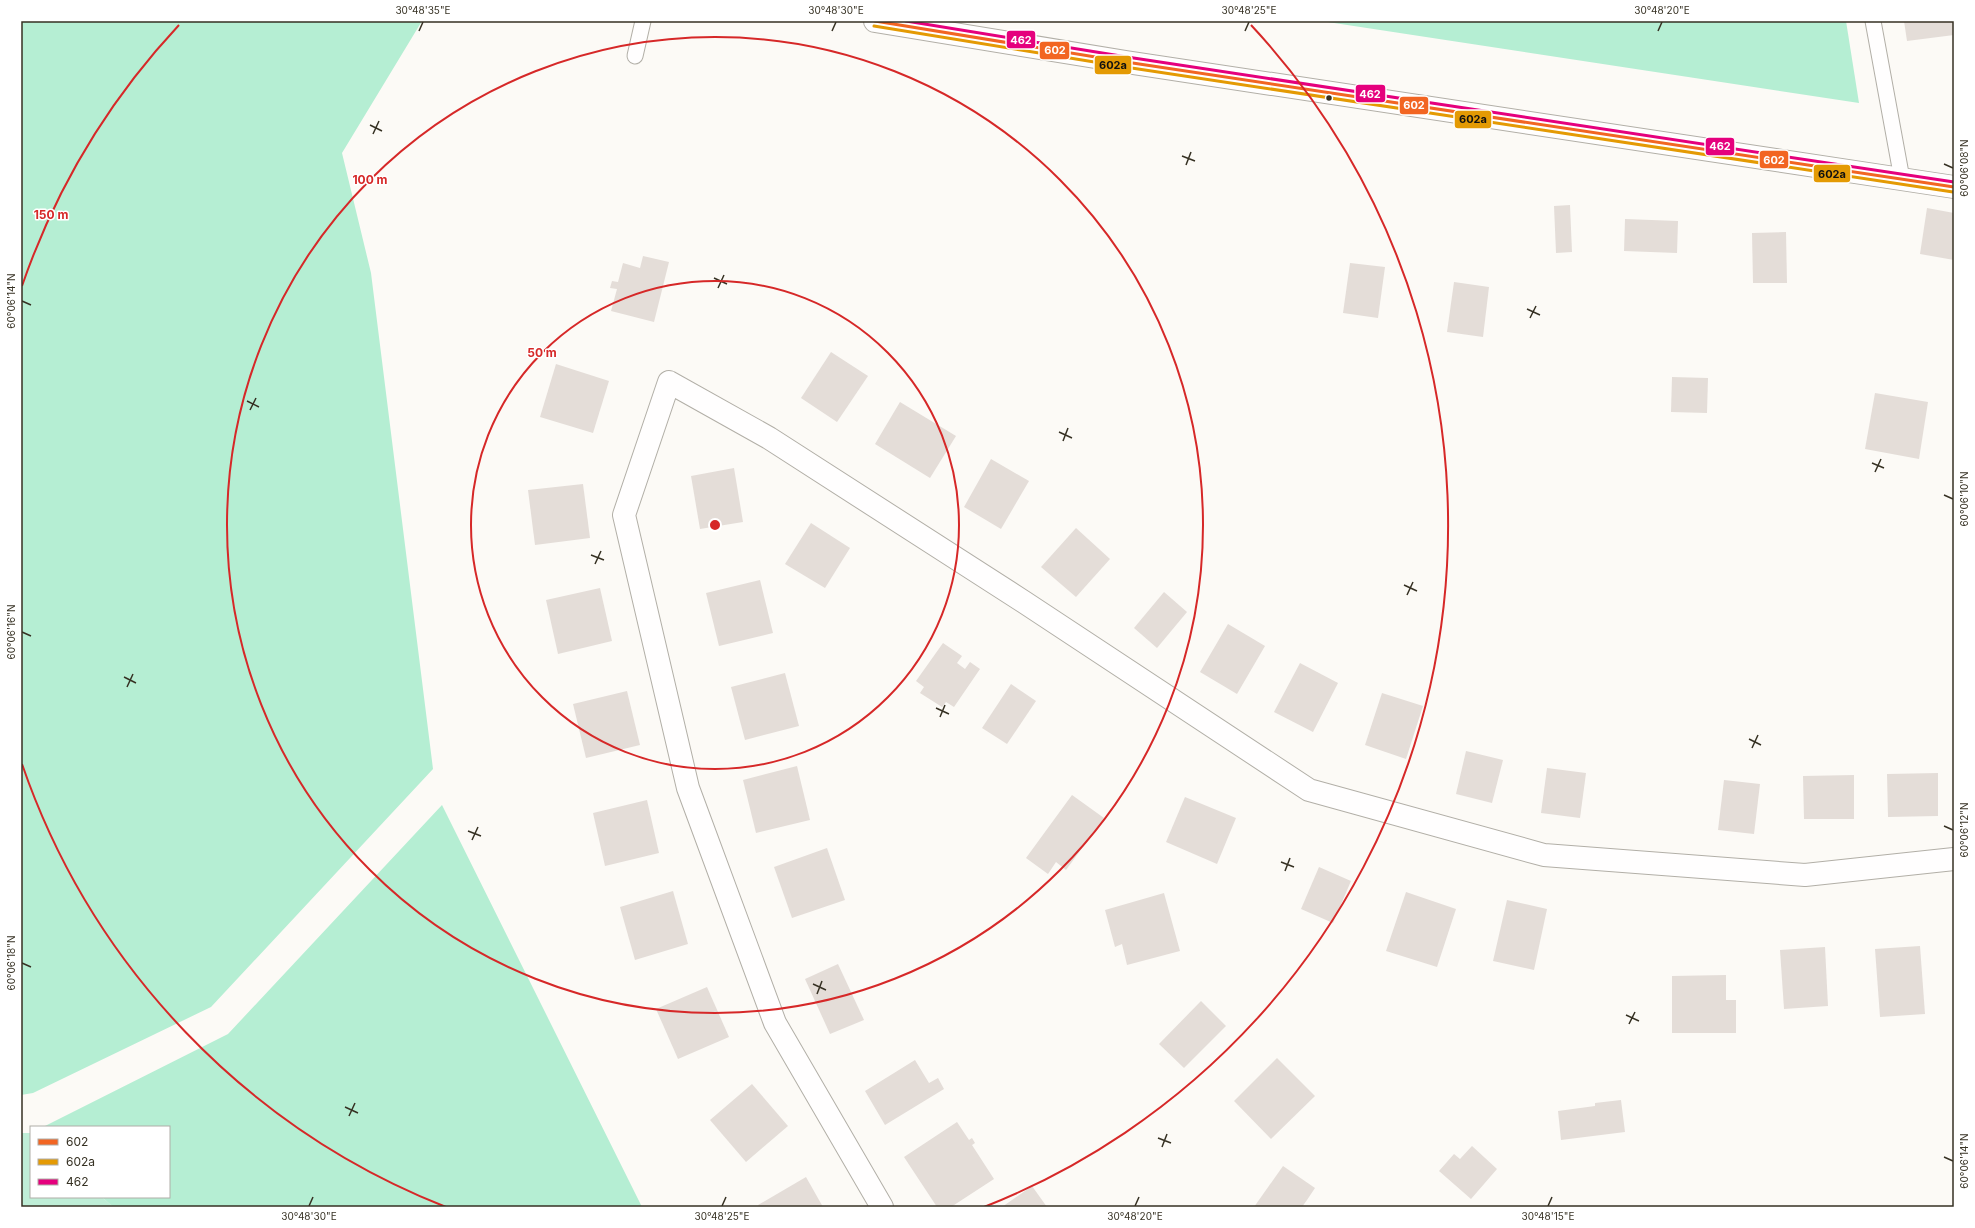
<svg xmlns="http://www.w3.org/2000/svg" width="1975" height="1228" viewBox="0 0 1975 1228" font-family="Inter,sans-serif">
<rect width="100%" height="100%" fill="#fcfaf6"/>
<path fill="#bfeed7" d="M21,1133H31V1197H102L113,1207H21Z"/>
<g fill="#b5eed3">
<path d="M21,21H422L342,153L371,273L433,769L211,1007L33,1093L21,1095Z"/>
<path d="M1321,21H1846L1859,103Z"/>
<path d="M442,805L642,1207H113L102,1197H169V1127H43L228,1034Z"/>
</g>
<g fill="#e4ddd8">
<path d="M1904,21H1954V35L1907,41Z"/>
<path d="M1570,205L1572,252L1556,253L1554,206Z"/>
<path d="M1927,208L1954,213V260L1920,254Z"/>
<path d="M1625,219L1678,221L1677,253L1624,251Z"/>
<path d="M1786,232L1787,283H1753L1752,233Z"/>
<path d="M643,256L669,262L654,322L611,311L617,289L610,288L612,281L618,282L623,263L640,268Z"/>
<path d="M1350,263L1385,267L1378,318L1343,313Z"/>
<path d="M1454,282L1489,287L1483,337L1447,332Z"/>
<path d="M831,352L868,376L837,422L801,398Z"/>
<path d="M556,364L609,381L593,433L540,417Z"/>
<path d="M1672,377L1708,378L1707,413L1671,412Z"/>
<path d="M1875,393L1928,402L1919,459L1865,449Z"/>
<path d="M900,402L956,436L930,478L875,444Z"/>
<path d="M991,459L1029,481L1001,529L964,507Z"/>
<path d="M734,468L743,522L700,529L691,476Z"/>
<path d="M583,484L590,538L535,545L528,490Z"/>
<path d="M811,523L850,548L825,588L785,564Z"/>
<path d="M1076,528L1110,559L1076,597L1041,567Z"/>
<path d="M760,580L773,633L719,646L706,593Z"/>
<path d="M600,588L612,641L558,654L546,600Z"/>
<path d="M1164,592L1187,612L1157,648L1134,628Z"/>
<path d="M1228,624L1265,646L1237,694L1200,672Z"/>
<path d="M943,643L962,656L957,663L965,669L970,662L980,669L954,707L946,702L942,707L920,693L924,687L916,681Z"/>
<path d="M1300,663L1338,683L1313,732L1274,712Z"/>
<path d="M785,673L799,726L745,740L731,687Z"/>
<path d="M1011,684L1036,701L1007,744L982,728Z"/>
<path d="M627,691L640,745L586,758L573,704Z"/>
<path d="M1382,693L1423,706L1406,759L1365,745Z"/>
<path d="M1466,751L1503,760L1492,803L1456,794Z"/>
<path d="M797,766L810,820L756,833L743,780Z"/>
<path d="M1547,768L1586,773L1580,818L1541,813Z"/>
<path d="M1938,773V816L1888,817L1887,774Z"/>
<path d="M1854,775V819H1804L1803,776Z"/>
<path d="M1724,780L1760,784L1754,834L1718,830Z"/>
<path d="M1072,795L1104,818L1066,870L1056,862L1048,874L1026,858Z"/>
<path d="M1185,797L1236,818L1217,864L1166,842Z"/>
<path d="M647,800L659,853L605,866L593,813Z"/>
<path d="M827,848L845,900L792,918L774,867Z"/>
<path d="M1319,867L1351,881L1333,923L1301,909Z"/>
<path d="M673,891L688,944L635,960L620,907Z"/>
<path d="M1406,892L1456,909L1437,967L1386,951Z"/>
<path d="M1164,893L1180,951L1127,965L1122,944L1115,947L1105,910Z"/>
<path d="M1507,900L1547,909L1534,970L1493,961Z"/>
<path d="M1920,946L1925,1014L1880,1017L1875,949Z"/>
<path d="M1825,947L1828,1006L1784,1009L1780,950Z"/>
<path d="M838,964L864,1020L830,1034L805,979Z"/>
<path d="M1726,975V1000H1736V1033H1672V976Z"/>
<path d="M707,987L729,1037L678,1059L656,1009Z"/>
<path d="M1201,1001L1226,1026L1184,1068L1159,1044Z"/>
<path d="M1277,1058L1315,1096L1271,1139L1234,1101Z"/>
<path d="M915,1060L929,1083L938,1078L944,1089L885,1125L865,1091Z"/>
<path d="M752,1084L788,1126L746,1162L710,1120Z"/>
<path d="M1621,1100L1625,1132L1561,1140L1558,1111L1595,1106V1103Z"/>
<path d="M957,1122L969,1140L972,1138L975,1143L972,1145L994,1179L951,1207H937L904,1157Z"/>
<path d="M1472,1146L1497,1169L1471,1199L1439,1171L1454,1154L1460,1159Z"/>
<path d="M1283,1166L1315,1188L1307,1200L1302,1207H1254Z"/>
<path d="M806,1177L823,1207H759L758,1205Z"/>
<path d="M1032,1186L1047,1207H1002Z"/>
</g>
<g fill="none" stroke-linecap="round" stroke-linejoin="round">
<g stroke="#b2afa7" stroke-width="17">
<g id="lane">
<path d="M1873,21L1902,179"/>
<path d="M635,56L643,21"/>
</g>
</g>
<g stroke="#b2afa7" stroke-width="24">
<path id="street" d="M882,1207L775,1023L688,788L624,515L669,382L769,438L1024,602L1309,790L1544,855L1805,875L1954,859"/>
</g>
<g stroke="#b2afa7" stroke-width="24">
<path id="secondary" d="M875,21L1126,62L1954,187"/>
</g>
<use href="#lane" stroke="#fffefe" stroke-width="15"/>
<use href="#street" stroke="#fffefe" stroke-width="22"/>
<use href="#secondary" stroke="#fffefe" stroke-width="22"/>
<g stroke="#fff" stroke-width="6">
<path id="bus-1" d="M875,21L1126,62L1954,187"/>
</g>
<g stroke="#fff" stroke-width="6">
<path id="bus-2" d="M874,26L1125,67L1953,192"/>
</g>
<g stroke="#fff" stroke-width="6">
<path id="bus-3" d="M906,21L1127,57L1954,182"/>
</g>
<use href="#bus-1" stroke="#f26522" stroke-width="3"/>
<use href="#bus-2" stroke="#e49a04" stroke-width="3"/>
<use href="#bus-3" stroke="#e5007d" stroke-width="3"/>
</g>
<path fill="none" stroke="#363123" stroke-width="1.5" d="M419,31L423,22M832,31L836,22M1245,31L1249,22M1658,31L1662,22M370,125L382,131M373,134L379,121M1182,156L1195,161M1944,164L1953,168M1186,165L1191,152M714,278L727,284M718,288L724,275M22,301L31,305M1527,309L1540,315M1530,318L1536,306M247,401L259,407M250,410L256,398M1059,432L1072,438M1063,441L1068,428M1872,463L1884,468M1875,472L1881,459M1944,495L1953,499M591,555L604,560M595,564L601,551M1404,585L1417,591M1407,595L1413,582M22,632L31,636M124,677L136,683M127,687L133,674M936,708L949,714M940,717L945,705M1749,739L1761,745M1752,748L1758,735M1944,826L1953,830M468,831L481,836M472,840L478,827M1281,862L1294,867M1285,871L1290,858M22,963L31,967M813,984L826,990M817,994L822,981M1626,1015L1639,1021M1629,1024L1635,1012M345,1107L358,1113M349,1116L355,1103M1158,1138L1171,1143M1162,1147L1167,1134M1944,1157L1953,1161M309,1206L313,1197M722,1206L726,1197M1135,1206L1139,1197M1548,1206L1552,1197"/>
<g fill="none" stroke="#d62828" stroke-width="2">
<circle cx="715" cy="525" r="244"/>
<circle cx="715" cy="525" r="488"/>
<path d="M446 1207A733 733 0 0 1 22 764M22 286A733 733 0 0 1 179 25M1251 25A733 733 0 0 1 984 1207"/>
</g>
<circle fill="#363123" stroke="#fff" stroke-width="1.5" cx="1329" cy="98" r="3.5"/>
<circle cx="715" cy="525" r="6" fill="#d62828" stroke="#fff" stroke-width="2"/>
<g font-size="12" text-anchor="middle" font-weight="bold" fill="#d62828" stroke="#fff" stroke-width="3" stroke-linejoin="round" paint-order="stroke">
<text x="370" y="184">100 m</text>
<text x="51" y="219">150 m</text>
<text x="542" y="357">50 m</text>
</g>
<g stroke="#fff" stroke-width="1.5">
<rect x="1006" y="30" width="30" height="19" rx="4" fill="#e5007d"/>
<rect x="1039" y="41" width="31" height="19" rx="4" fill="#f26522"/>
<rect x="1094" y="55" width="38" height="20" rx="4" fill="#e49a04"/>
<rect x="1355" y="84" width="31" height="19" rx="4" fill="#e5007d"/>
<rect x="1399" y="96" width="30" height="19" rx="4" fill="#f26522"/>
<rect x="1454" y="110" width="38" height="19" rx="4" fill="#e49a04"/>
<rect x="1705" y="137" width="30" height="19" rx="4" fill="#e5007d"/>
<rect x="1759" y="150" width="30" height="19" rx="4" fill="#f26522"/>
<rect x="1813" y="164" width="38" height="19" rx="4" fill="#e49a04"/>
</g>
<g font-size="11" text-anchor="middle" font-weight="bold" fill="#fff">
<text x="1021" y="44">462</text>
<text x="1055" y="54">602</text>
<text x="1370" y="98">462</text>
<text x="1414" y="109">602</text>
<text x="1720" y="150">462</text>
<text x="1774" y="164">602</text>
</g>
<g font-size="11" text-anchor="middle" font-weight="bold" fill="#111">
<text x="1113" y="69">602а</text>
<text x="1473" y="123">602а</text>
<text x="1832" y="178">602а</text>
</g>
<rect width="1975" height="1228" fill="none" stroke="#ffffff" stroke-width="44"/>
<rect x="30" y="1126" width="140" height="72" fill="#ffffff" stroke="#afada7"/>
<rect x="38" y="1139" width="20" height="6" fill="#f26522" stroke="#afada7"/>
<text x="66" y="1146" font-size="12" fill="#363123">602</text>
<rect x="38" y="1159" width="20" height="6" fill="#e49a04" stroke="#afada7"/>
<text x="66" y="1166" font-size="12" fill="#363123">602а</text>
<rect x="38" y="1179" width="20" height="6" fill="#e5007d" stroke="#afada7"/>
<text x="66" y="1186" font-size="12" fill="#363123">462</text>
<rect x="22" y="22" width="1931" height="1184" fill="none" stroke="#363123" stroke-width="1.5"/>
<g font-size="10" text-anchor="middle" fill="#363123">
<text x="423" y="14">30°48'35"E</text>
<text x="836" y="14">30°48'30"E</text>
<text x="1249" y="14">30°48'25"E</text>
<text x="1662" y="14">30°48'20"E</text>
<text transform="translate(1964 168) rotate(-90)" y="4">60°06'08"N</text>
<text transform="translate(11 301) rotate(-90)" y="4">60°06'14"N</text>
<text transform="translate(1964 499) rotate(-90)" y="4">60°06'10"N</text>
<text transform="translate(11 632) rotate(-90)" y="4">60°06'16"N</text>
<text transform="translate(1964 830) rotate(-90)" y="4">60°06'12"N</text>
<text transform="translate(11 963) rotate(-90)" y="4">60°06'18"N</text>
<text transform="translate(1964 1161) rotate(-90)" y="4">60°06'14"N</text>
<text x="309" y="1220">30°48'30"E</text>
<text x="722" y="1220">30°48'25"E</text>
<text x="1135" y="1220">30°48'20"E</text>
<text x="1548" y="1220">30°48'15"E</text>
</g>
</svg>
